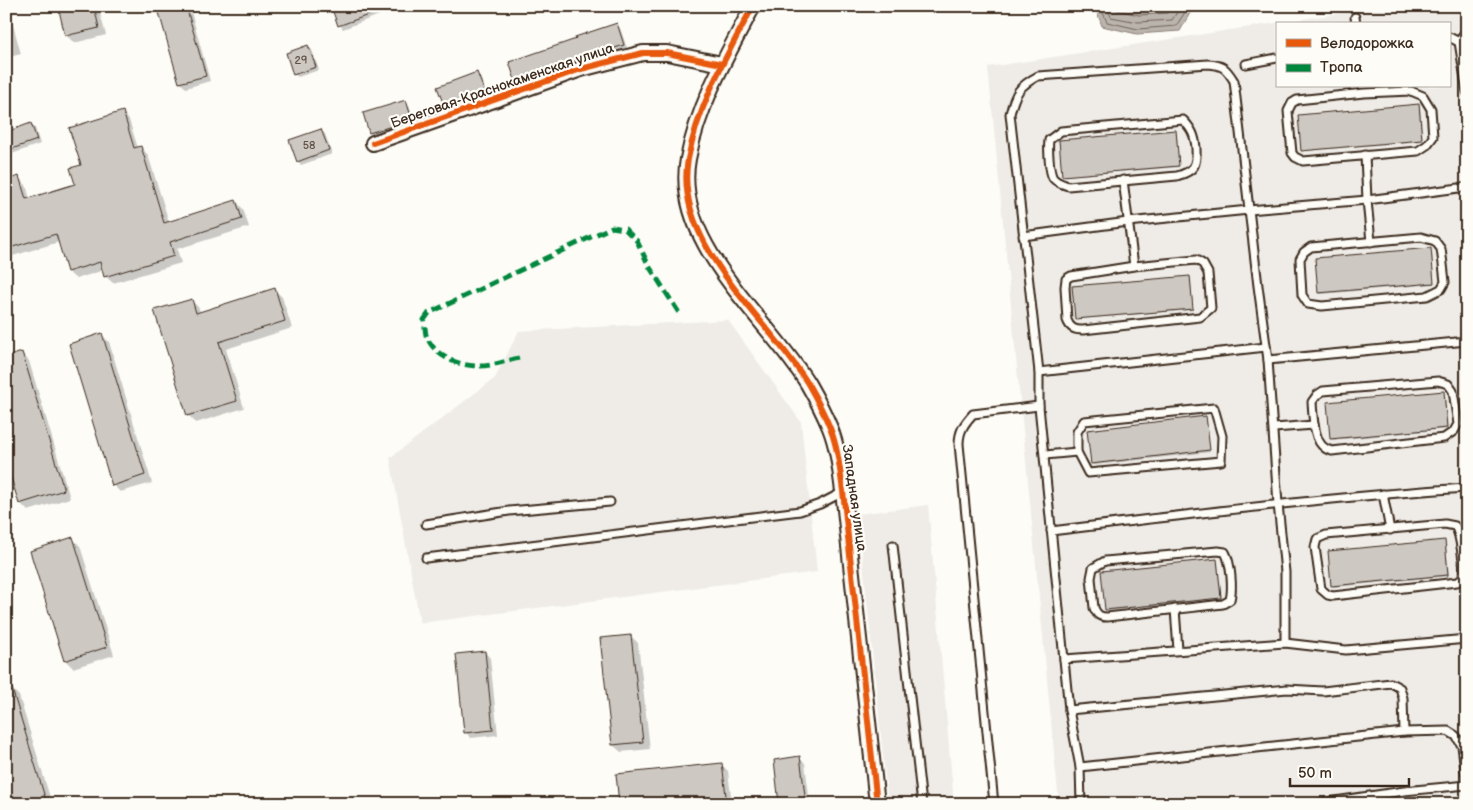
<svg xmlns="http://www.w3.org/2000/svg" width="1473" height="810" viewBox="0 0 1473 810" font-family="'Balsamiq Sans',sans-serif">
<rect width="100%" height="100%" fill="#fdfcf7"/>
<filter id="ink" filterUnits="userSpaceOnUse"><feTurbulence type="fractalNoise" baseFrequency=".02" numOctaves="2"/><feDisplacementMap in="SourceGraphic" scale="10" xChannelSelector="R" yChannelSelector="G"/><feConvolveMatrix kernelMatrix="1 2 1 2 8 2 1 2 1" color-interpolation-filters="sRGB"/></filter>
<g filter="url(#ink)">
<g fill="#efece7" fill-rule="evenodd">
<path d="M1388,6H1467V804H1059L988,67ZM1277,24H1449V86H1277Z"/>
<path d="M728,320L801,422L817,572L420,623L390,458L495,378L519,331Z"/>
<path d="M928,505L954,804H888L858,514Z"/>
</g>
<path fill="#bbb4ad" stroke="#887d74" d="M1095,6H1195L1190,13L1180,31L1137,34L1102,26Z"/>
<g fill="#0003">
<path d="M6,6H8L21,54L6,58Z"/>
<path d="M59,6H98L106,35L74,43L67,36Z"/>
<path d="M171,6H188L190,8L210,81L186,88L180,83Z"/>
<path d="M379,6L382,14L343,29L340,25Z"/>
<path d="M617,25L620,28L627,48L566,68L521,85L518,82Z"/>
<path d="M308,46L312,50L319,70L298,77L294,74Z"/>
<path d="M477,74L480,77L488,97L449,111L446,108Z"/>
<path d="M406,102L409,105L415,123L374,136L370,132Z"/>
<path d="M1418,105L1420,106L1423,141L1304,151L1303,150Z"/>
<path d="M122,113L129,120L138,148L141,147L148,155L169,222L236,201L243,209L249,227L177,249L181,263L113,283L105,276L104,270L76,279L68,272L59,242L6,258V181L19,178L26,185L30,199L76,185L82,165Z"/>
<path d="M31,125L35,128L40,144L6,156V133Z"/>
<path d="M321,130L325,134L332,154L301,165L298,161Z"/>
<path d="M1175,132L1177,133L1179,167L1064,176L1063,175Z"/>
<path d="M1430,250L1432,251L1434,284L1321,294L1319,293Z"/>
<path d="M1190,277L1191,278L1193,310L1078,319L1076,318Z"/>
<path d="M275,290L282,297L292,328L226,349L244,408L196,423L188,415L191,300L199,308L200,313Z"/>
<path d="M102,335L109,342L152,483L120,492L113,485Z"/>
<path d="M22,353L29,361L70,498L28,511L20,503Z"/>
<path d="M1443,392L1445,394L1448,429L1333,440L1331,439Z"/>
<path d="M1205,418L1207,419L1210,452L1094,465L1093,464Z"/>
<path d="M73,539L80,546L114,655L73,668L65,660Z"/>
<path d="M1444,541L1446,543L1449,576L1334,587L1332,586Z"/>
<path d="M1217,560L1218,562L1222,599L1107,611L1106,609Z"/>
<path d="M631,636L638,643L650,749L621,752L613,745Z"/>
<path d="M485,652L490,658L498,735L471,738L465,732Z"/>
<path d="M12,689L19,696L52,804H6Z"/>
<path d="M799,758L805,763L810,804H780Z"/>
<path d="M722,765L728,771L732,804H620Z"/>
</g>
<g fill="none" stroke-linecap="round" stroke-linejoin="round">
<g stroke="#6e6157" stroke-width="1">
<path d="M1100,6L1107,22L1138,29L1176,26L1189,6"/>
<path d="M1107,6L1111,17L1138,22L1172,20L1181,6"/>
<path d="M1115,6L1117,10L1139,15L1167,13L1172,6"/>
</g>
</g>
<g fill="#cdc8c2" stroke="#3b2a1e">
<path d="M58,6H94L99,28L65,36Z"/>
<path d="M166,6H186L206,76L179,83L158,9Z"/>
<path d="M331,6H387L388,8L338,26Z"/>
<path d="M617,23L624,45L562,65L516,83L509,62L576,39L575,37Z"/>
<path d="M308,45L316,67L293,75L286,53Z"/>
<path d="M477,72L485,93L445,108L437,87Z"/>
<path d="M406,100L412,120L369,133L363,113Z"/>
<path d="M1419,104L1422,140L1301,151L1298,115Z"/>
<path d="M123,111L134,148L141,146L164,223L236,200L242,219L170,242L174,256L104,277L100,262L67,272L56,234L6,249V180L19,176L26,199L75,184L70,168L81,165L69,128Z"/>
<path d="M31,123L37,140L6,151V132Z"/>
<path d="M321,129L329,150L297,162L289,140Z"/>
<path d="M1176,130L1179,166L1062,176L1059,140Z"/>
<path d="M1431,248L1434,283L1318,293L1315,258Z"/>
<path d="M1190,276L1193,309L1075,319L1072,286Z"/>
<path d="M275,288L285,321L219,342L237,401L187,416L154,310L192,299L196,313Z"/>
<path d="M102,333L145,475L112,486L69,344Z"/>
<path d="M22,352L64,490L19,504L6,461V357Z"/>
<path d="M1444,391L1447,428L1330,439L1327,402Z"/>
<path d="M1206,416L1210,450L1091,464L1087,430Z"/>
<path d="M73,537L107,647L64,661L30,551Z"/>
<path d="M1445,540L1448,575L1331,586L1328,551Z"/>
<path d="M1217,559L1221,598L1105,610L1101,571Z"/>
<path d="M631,635L643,742L612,745L600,638Z"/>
<path d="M485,651L493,730L464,733L456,654Z"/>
<path d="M6,679H9L47,804H6Z"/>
<path d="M800,756L806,804H779L774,760Z"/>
<path d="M722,763L727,804H619L616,774Z"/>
</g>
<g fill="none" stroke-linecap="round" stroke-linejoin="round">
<g stroke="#3b2a1e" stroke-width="11">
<g id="service">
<path d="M1466,6V30L1459,42L1467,92"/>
<path d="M1355,17L1356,24"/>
<path d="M1449,37L1459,42"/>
<path d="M1246,64L1277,58"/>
<path d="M1411,91L1423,96L1431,109L1433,137L1427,145L1418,151L1303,161L1295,157L1292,153L1288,111L1292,103L1297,100L1364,93Z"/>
<path d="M1183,120C1192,129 1195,136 1196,148C1197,165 1195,171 1177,176L1068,186C1063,184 1057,183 1053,178C1049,172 1048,147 1049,140L1061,131Z"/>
<path d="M1365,155L1367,200L1371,242"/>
<path d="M1123,180L1134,266"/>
<path d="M1023,236L1128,222L1249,210L1367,200L1467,187"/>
<path d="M1421,237L1435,241L1441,249L1443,264L1445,282L1441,289L1427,296L1322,306L1308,304L1302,295L1300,259L1304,252L1311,247Z"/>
<path d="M1196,260L1203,264L1208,273L1211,308L1200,317L1083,330C1074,330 1070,328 1067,320L1065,287L1066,279L1071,276L1134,266Z"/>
<path d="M1268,360L1467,341"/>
<path d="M1039,372L1266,347"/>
<path d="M1438,381L1448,384L1453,391L1458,424L1454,431L1444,438L1332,451C1330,450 1327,450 1325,448C1313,441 1313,414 1312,402L1317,395L1323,391Z"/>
<path d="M1214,408L1222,436L1221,461L1088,473L1077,452V432L1084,421Z"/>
<path d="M1274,428L1314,425"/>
<path d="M1045,455L1077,452"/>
<path d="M1383,494L1390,530"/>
<path d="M426,524L509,511L610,502"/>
<path d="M1445,524L1455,526C1460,533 1465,568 1463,576C1462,580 1461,580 1457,582L1333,596L1328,595L1321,589L1315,547L1317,539L1326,535Z"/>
<path d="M1051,531C1190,514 1328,497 1467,488"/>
<path d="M893,545L922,804"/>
<path d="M1218,551L1225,552C1231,563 1233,588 1230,600L1223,604L1107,617C1100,617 1097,615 1094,608L1091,578L1093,568L1105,561Z"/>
<path d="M426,558L800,511L820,504L843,492"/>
<path d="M1175,609L1178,650"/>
<path d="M1064,659L1285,643L1346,650L1467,639"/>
<path d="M1069,710L1287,689L1323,691L1391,683L1400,688L1403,698L1404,732"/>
<path d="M1080,767L1404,732L1448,731L1456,736L1462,746L1467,785L1404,791L1314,804"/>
<path d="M994,804L959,444C959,431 964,424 973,414L1039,406"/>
<path d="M1081,804L1080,767L1069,710L1039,406V372L1010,114C1015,93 1019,86 1038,76L1208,64C1223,65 1226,68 1234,81L1258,286L1268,360L1278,504L1285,572V643"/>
</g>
</g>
<g stroke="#3b2a1e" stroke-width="18">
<g id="minor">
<path d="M753,6C727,55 698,105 688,159C672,244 769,319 808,384C816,398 824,413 830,428C838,448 840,470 843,491L877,804"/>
<path d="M373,143L581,69L643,53H667L722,64"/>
</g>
</g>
<use href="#service" stroke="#fdfcf7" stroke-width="7"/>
<use href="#minor" stroke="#fdfcf7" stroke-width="14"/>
<path stroke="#00873e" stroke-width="5" stroke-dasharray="10 5" stroke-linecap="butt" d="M519,358C505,361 490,367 476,366C456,365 434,356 426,335C425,331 425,325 424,320L429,313L612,227L625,229L637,241L649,266L681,316"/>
<g stroke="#fdfcf7" stroke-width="9">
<g id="cycleway">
<path d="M753,6C727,55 698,105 688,159C672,244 769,319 808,384C816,398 824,413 830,428C838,448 840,470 843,491L877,804"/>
<path d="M373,143L581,69L643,53H667L722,64"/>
</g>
</g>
<use href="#cycleway" stroke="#e8590c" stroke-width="6"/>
</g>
</g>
<g text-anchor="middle" stroke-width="4.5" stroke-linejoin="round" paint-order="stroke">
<g font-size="11" fill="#605247">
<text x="301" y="64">29</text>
<text x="309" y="149">58</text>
</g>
<g font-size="14" fill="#3b2a1e" stroke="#fdfcf7">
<text transform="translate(502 85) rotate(-19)" y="5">Береговая-Краснокаменская улица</text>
<text transform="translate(855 498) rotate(82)" y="5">Западная улица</text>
</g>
</g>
<rect width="1473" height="810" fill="none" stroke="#fdfcf7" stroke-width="25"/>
<rect x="12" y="12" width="1448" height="785" fill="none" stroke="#3b2a1e" stroke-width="2" filter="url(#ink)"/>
<rect x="1276" y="22" width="175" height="65" fill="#fdfcf7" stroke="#afa8a0"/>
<rect x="1286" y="39" width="25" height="8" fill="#e8590c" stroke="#afa8a0"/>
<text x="1320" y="48" font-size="15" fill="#3b2a1e">Велодорожка</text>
<rect x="1286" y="64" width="25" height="8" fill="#00873e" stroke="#afa8a0"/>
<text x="1320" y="72" font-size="15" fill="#3b2a1e">Тропа</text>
<path d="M1290 778v8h119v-8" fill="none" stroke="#3b2a1e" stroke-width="2.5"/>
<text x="1298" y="778" font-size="15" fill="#3b2a1e" stroke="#fdfcf7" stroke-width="4" paint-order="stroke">50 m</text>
</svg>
